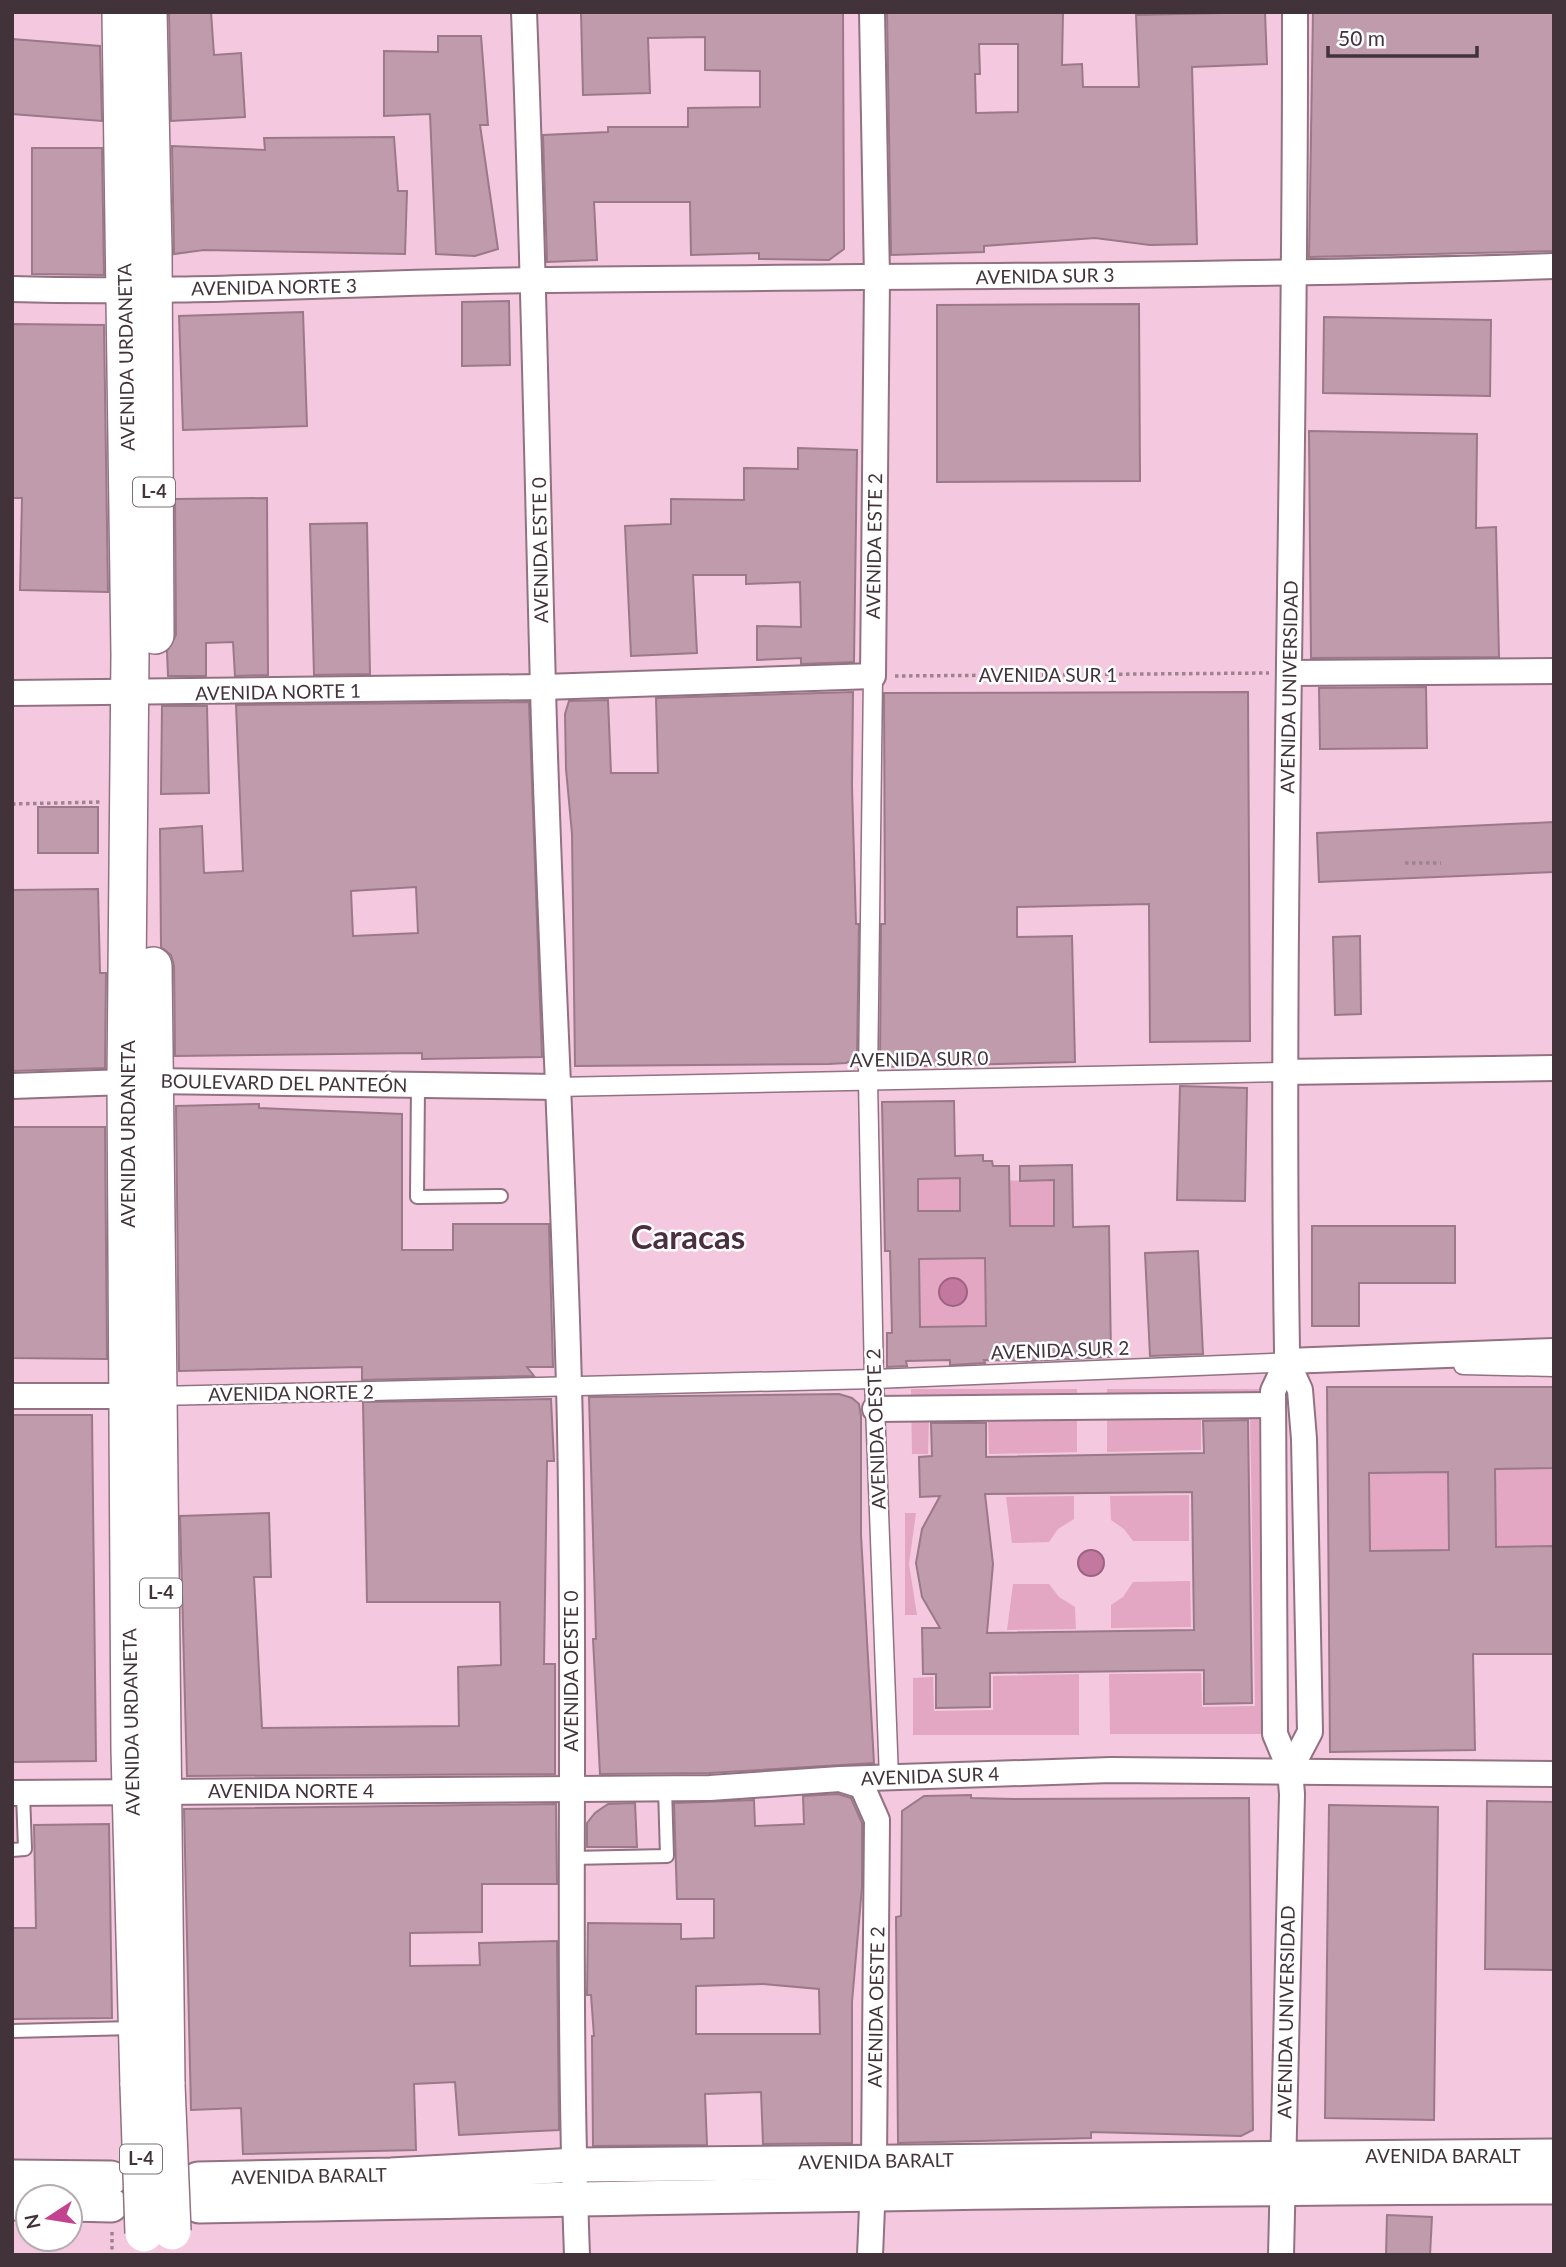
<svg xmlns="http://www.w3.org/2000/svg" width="1566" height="2267" viewBox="0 0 1566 2267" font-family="Lato,sans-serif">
<rect width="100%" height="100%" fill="#fbd5e7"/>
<path fill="#f4c8de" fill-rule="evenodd" d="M12,12H1554V2255H12ZM28,2197H70V2239H28Z"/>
<g fill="#e3a7c4">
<path d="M967,1178L960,1190V1211H918V1179Z"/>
<path d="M1054,1180V1226H1010V1204H985L984,1181Z"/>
<path d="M985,1258L986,1326L920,1327L919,1259Z"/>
<path d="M911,1389H1077V1452L989,1454L988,1416L929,1417L928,1454H912Z"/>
<path d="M1107,1389H1259L1261,1734H1110L1109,1674L1201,1673L1202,1707L1255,1706L1250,1413L1201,1414V1450L1107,1452Z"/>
<path d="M1554,1468V1546L1496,1547L1495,1469Z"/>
<path d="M1448,1472L1449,1550L1370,1551L1369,1473Z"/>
<path d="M1189,1495V1541H1133L1124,1529L1111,1520L1110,1496Z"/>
<path d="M1074,1496V1519L1058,1529L1049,1542L1012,1543L1006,1497Z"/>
<path d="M905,1513H916L909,1564L917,1615H905Z"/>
<path d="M1190,1581L1191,1627L1111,1628V1605L1123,1597L1133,1582Z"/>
<path d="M1013,1584H1049L1059,1597L1075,1607L1076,1629L1007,1630Z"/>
<path d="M1079,1674V1735H913V1678L933,1677L934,1711L993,1710V1676Z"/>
</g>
<g fill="#c3789f" stroke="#9c6381" stroke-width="2">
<circle cx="953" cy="1292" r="14"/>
<circle cx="1091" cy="1563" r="13"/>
</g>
<g fill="#bf9bac" stroke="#9a7989" stroke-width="2" fill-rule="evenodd">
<path d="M169,12H211L214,55L241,53L245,117L171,121Z"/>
<path d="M581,12H843L844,249L829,260L759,259V253L691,255L690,202H594L597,260L547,262L543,135L608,132V127H688V108L760,107V71L705,70V37L648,38L650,93L583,95Z"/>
<path d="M887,12H1063L1062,65L1082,64L1083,87H1139L1136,15L1265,12L1267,64L1192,67L1197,244L1150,245L1095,238L984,246V252L891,255ZM979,44H1018V112L976,113L975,74H980Z"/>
<path d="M1313,12H1554V251L1309,257Z"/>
<path d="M438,36H481L488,125H480L498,249L475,256L436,254L430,114L384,116V51L438,52Z"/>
<path d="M12,39L100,46L102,121L12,114Z"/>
<path d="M394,137L398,191H407L405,254L204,250L174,254L172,146L265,150L264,138Z"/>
<path d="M32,148H102L104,275L32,274Z"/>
<path d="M509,301L510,365L462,366V302Z"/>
<path d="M1139,304L1140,481L937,482V305Z"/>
<path d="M303,312L307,426L183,430L179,316Z"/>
<path d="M1324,317L1491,320L1490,396L1323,393Z"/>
<path d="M12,324L104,325L108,592L20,590L22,498H12Z"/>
<path d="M1309,431L1477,434L1476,528L1496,527L1499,657L1311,658Z"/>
<path d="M798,448L857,450L854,662L801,664V658L757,660V626L801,627L800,582L746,584V575H693L697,653L631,656L625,526L671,524V499L744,500V468L798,469Z"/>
<path d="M267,498L268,675L235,676L233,642L206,643V676H168L167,651L176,635L175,499Z"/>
<path d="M367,523L370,674L314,675L310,524Z"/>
<path d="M1426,687L1427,748L1320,749L1319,688Z"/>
<path d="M853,692L852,787L856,924H859L857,1058L846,1063L829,1064L575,1066L572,834L566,769L565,714L569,701L608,700L611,773H658L656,698Z"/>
<path d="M1248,692L1250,1041L1150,1042L1149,904L1017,907V937L1072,936L1075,1062L880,1067L881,924H885L884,693Z"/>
<path d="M529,702L542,1057L422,1059V1053L175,1056L174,966L171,955L161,947L160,829L202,826L204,873L243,871L236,705ZM416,887L418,933L353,936L351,891Z"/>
<path d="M162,706H207L209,793L161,794Z"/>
<rect x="38" y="807" width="60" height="46"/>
<path d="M1554,822V872L1319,882L1317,833Z"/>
<path d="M98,889L100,973H106L105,1068L12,1071V890Z"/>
<path d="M1360,936L1361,1014L1335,1015L1333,937Z"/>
<path d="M1180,1086L1247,1088L1245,1201L1177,1200Z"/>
<path d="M954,1101L955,1156L983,1155V1161H992L993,1166H1009L1010,1226H1054V1180L1020,1181V1166L1072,1165L1073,1227L1109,1226L1111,1357L1027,1361L984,1360L985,1363L950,1365V1360L906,1361L907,1366L887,1367V1333H892L890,1251H885L882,1102ZM960,1178V1211H918V1179ZM985,1258L986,1326L920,1327L919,1259Z"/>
<path d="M259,1104V1108L402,1114V1250H453V1224H549L553,1367H527L534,1376L362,1380V1367L179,1371L176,1106Z"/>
<path d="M12,1127H105L107,1359L12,1358Z"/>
<path d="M1312,1226H1455V1283H1359V1326H1312Z"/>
<path d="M1198,1251L1203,1354L1150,1356L1145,1253Z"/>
<path d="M1327,1387H1554V1468L1495,1469L1496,1547L1554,1546V1654H1473L1475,1750L1330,1752ZM1448,1472L1449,1550L1370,1551L1369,1473Z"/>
<path d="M839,1394L852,1398L859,1404L861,1416V1535L874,1763L709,1773L600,1774L593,1639H596L589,1397Z"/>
<path d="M551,1399L554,1461H547L544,1664H555V1774L187,1776L180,1516L269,1513L271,1577H254L262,1728L459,1726L458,1667L501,1665L500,1602H367L363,1402Z"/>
<path d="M12,1415H92L96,1761L12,1762Z"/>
<path d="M1248,1420L1252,1703L1204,1704V1670L990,1673V1707L936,1708V1674H923L922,1628H940L922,1597L916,1563L922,1529L940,1496L920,1497L919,1457L932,1456L931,1423H986V1457L1204,1453L1203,1421ZM1192,1492L1194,1630L987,1633L993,1564L985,1494Z"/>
<path d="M838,1794L851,1798L862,1823V1887L852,2002V2143L763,2144L761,2092L705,2094L707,2145L593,2146L592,2036H594L591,1995H587L588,1923L681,1924V1939L714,1938V1899H677L674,1803L754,1800L755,1826L804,1824L803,1796ZM763,1984L819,1989L820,2034H696V1986Z"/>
<path d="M971,1795V1798L1015,1799L1249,1798L1253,2130L1241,2136L1091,2132V2138L898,2143L896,1917L901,1916L902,1811L924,1796Z"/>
<path d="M1487,1801L1554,1802V1970L1485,1969Z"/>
<path d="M635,1803L637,1847H587V1823L595,1813L608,1804Z"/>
<path d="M556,1804L557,1884H482V1932L410,1933V1966L480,1965L479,1943L557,1941L559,2130L459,2135L455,2082L414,2084L416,2150L243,2154L241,2108L191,2110L184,1809Z"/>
<path d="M1329,1805L1438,1807L1434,2120L1325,2118Z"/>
<path d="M109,1824L112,2018L12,2019V1928H36L34,1825Z"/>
<path d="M1387,2215L1432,2217L1430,2255H1386Z"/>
</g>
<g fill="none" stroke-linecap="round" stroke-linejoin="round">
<g stroke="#927181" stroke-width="16">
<g id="service">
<path d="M418,1085L417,1197L501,1196"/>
<path d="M12,1850L25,1849L23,1793"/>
<path d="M571,1858L667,1856L665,1788"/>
<path d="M12,2031L133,2028"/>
</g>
</g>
<g stroke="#927181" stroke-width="21">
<g id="pedestrian">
<path d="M873,676L868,1081L874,1379L889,1778"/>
<path d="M556,1087L1283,1072"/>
<path d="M1463,1365L1554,1367"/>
<path d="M157,1396L874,1379L1295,1362"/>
</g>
</g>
<g stroke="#927181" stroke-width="28">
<g id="minor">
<path d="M524,12C533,238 537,463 543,688C549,921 563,1154 569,1387C577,1676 566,1966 577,2255"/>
<path d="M12,289C188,294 363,282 539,280C877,276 1216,277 1554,266"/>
<path d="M1289,673L1554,671"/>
<path d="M12,693L543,687L873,676L877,278L872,12"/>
<path d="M1283,1072L1554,1068"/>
<path d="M153,1081L556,1087"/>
<path d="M12,1086L126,1082"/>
<path d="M1287,1361L1554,1351"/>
<path d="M12,1396H143"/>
<path d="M875,1409L1272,1405"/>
<path d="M1290,1770L1310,1732L1304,1439L1300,1390L1287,1361V1351C1280,905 1296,459 1295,12"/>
<path d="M843,1780L862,1786L877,1820L874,2160L870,2255"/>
<path d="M12,1793L710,1788L840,1779L1111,1770L1554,1774"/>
<path d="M1281,2255L1292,1794L1290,1770L1275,1734L1273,1391L1287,1361"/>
</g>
</g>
<g stroke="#927181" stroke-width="37">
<g id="secondary">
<path d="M12,2177L111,2178"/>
<path d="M198,2179L391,2175L576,2165L1554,2156"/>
<path d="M12,2203H28"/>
<path d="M70,2204L111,2205"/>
<path d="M199,2206C651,2198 1102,2188 1554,2187"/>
</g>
</g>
<g stroke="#927181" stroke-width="40">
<g id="primary">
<path d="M121,12L130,655L126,1082L130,1750L139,2085"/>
<path d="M148,12L153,251L155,635"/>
<path d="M153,966L166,2085"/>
</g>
</g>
<g stroke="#9d838f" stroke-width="3.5" stroke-dasharray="3.5 3.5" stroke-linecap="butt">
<path d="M895,676L1269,673"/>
<path d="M12,804L100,802"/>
<path d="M1405,863H1441"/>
<path d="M112,2232V2255"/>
</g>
<use href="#service" stroke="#fff" stroke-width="12"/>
<use href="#pedestrian" stroke="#fff" stroke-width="18"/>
<use href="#minor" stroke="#fff" stroke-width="24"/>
<use href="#secondary" stroke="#fff" stroke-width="33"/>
<use href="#primary" stroke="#fff" stroke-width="37"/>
<g stroke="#927181" stroke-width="40" stroke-linecap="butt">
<g id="primary-bridge">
<path d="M139,2085L144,2233"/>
<path d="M166,2085L172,2231"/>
</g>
</g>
<use href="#primary-bridge" stroke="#fff" stroke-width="37"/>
</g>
<g text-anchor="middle" stroke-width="5" stroke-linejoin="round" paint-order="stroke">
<g fill="#fff" stroke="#7b7075" stroke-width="2">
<rect x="133" y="477.5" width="42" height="29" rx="5"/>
<rect x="140" y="1578.5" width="42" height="29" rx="5"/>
<rect x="120" y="2144.5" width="42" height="29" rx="5"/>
</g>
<g font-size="18" font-weight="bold" fill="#42333a">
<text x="154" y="498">L-4</text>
<text x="161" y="1599">L-4</text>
<text x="141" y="2165">L-4</text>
</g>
<g font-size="19" fill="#42333a" stroke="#fff">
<text transform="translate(1045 276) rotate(-1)" y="7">AVENIDA SUR 3</text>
<text transform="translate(274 287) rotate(-1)" y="7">AVENIDA NORTE 3</text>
<text transform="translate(126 357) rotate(-91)" y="7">AVENIDA URDANETA</text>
<text transform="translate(874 546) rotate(-89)" y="7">AVENIDA ESTE 2</text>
<text transform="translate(540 550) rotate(-91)" y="7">AVENIDA ESTE 0</text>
<text x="1048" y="682">AVENIDA SUR 1</text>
<text transform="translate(1289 687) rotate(-89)" y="7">AVENIDA UNIVERSIDAD</text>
<text transform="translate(278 692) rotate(-1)" y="7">AVENIDA NORTE 1</text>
<text transform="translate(919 1059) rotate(-1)" y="7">AVENIDA SUR 0</text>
<text transform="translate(284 1083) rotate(1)" y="7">BOULEVARD DEL PANTEÓN</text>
<text transform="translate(128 1134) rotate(-90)" y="7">AVENIDA URDANETA</text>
<text transform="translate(1060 1350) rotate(-2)" y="7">AVENIDA SUR 2</text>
<text transform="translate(291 1393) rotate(-1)" y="7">AVENIDA NORTE 2</text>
<text transform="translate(876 1429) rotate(-92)" y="7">AVENIDA OESTE 2</text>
<text transform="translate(571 1671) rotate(-90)" y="7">AVENIDA OESTE 0</text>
<text transform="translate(131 1722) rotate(-91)" y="7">AVENIDA URDANETA</text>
<text transform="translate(930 1776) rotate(-2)" y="7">AVENIDA SUR 4</text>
<text x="291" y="1798">AVENIDA NORTE 4</text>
<text transform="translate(876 2007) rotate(-89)" y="7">AVENIDA OESTE 2</text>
<text transform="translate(1286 2012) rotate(-89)" y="7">AVENIDA UNIVERSIDAD</text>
<text x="1443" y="2163">AVENIDA BARALT</text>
<text transform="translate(876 2161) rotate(-1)" y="7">AVENIDA BARALT</text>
<text transform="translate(309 2176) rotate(-1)" y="7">AVENIDA BARALT</text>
</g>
<g font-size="33" font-weight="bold" fill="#4c2f3e" stroke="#fff">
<text x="688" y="1249">Caracas</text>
</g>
</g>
<rect width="1566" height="2267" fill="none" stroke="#42333a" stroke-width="28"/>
<g transform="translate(49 2218) rotate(258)"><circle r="33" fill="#ffffff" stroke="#b3adb0" stroke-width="2"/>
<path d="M0-5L12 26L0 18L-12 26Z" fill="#c4438e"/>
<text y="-10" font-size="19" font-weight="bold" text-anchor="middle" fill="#42333a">N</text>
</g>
<path d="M1328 46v10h149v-10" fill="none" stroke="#42333a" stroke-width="3.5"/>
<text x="1338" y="46" font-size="21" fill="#42333a" stroke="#ffffff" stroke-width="5" paint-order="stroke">50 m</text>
</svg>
